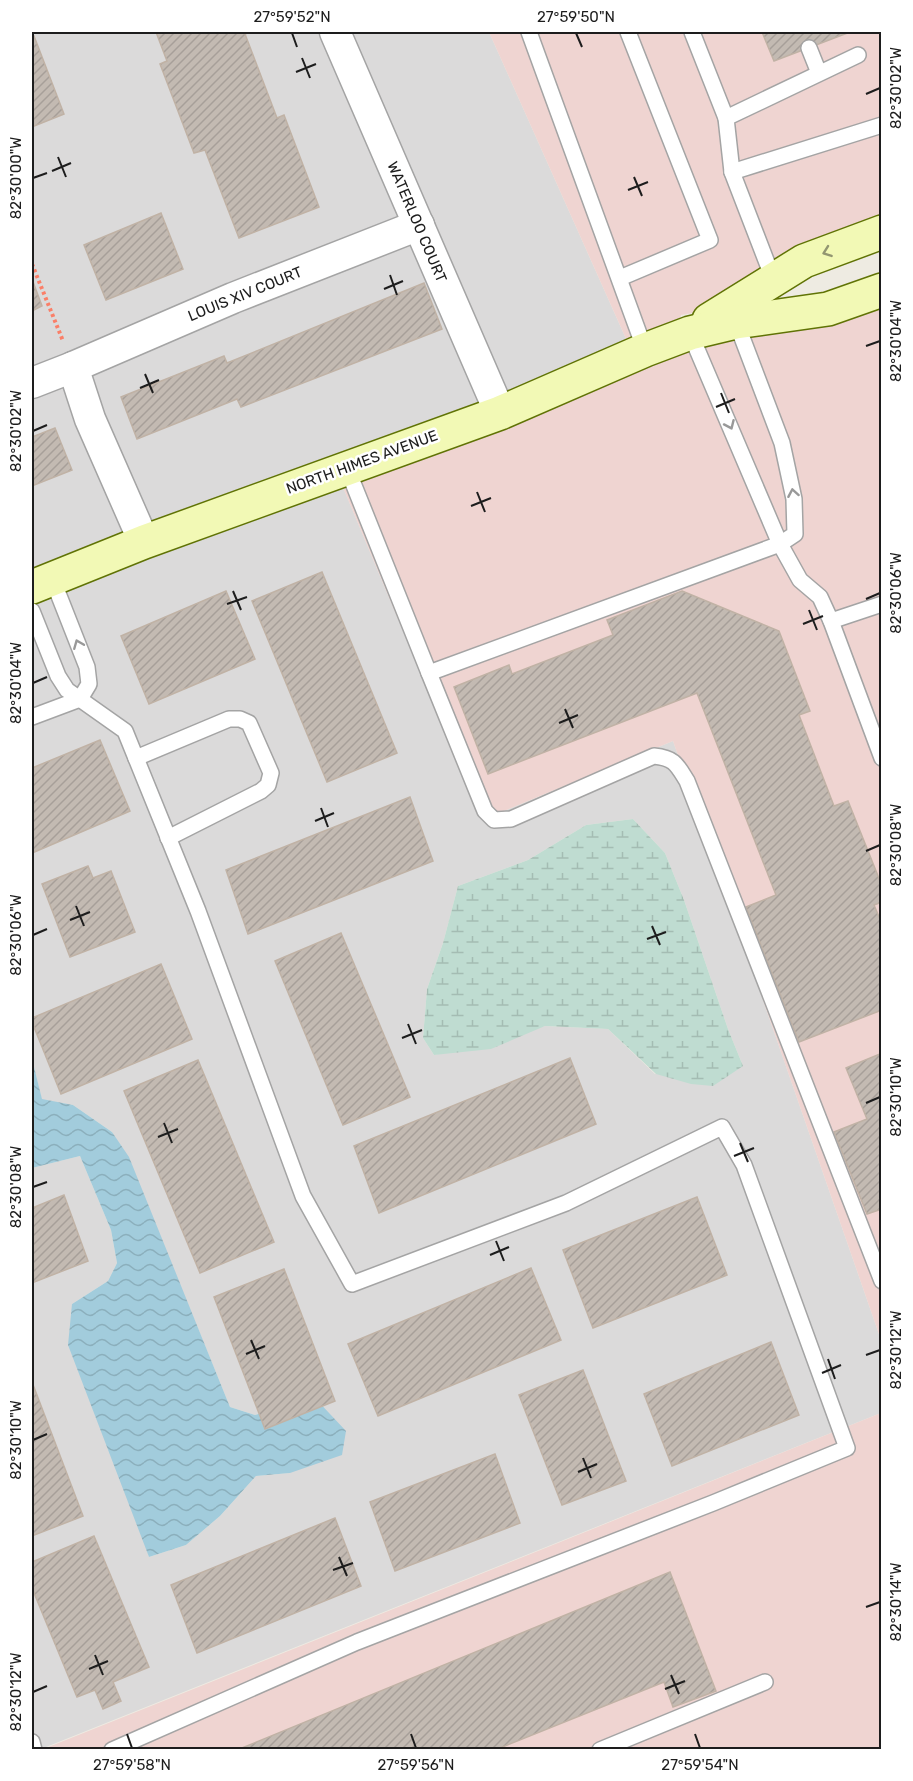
<svg xmlns="http://www.w3.org/2000/svg" width="913" height="1781" viewBox="0 0 913 1781" font-family="Rubik,sans-serif">
<defs>
<pattern id="wetland-marsh" width="20" height="14" patternUnits="userSpaceOnUse" patternTransform="scale(1.5)"><rect width="20" height="14" fill="#bfdcd1"/><path d="M1 5h8M5 5V1M11 12h8M15 12V8" fill="none" stroke="#a4bcb3"/></pattern>
<pattern id="water-waves" width="16" height="10" patternUnits="userSpaceOnUse" patternTransform="scale(1.5)"><rect width="16" height="10" fill="#a2ccdc"/><path d="M0 5q4-4 8 0t8 0" fill="none" stroke="#8bafbc"/></pattern>
<pattern id="building-hatch" width="6" height="6" patternUnits="userSpaceOnUse" patternTransform="scale(1.5)"><rect width="6" height="6" fill="#c3bab2"/><path d="M-1 1l2-2M0 6l6-6M5 7l2-2" fill="none" stroke="#a79f99"/></pattern>
</defs>
<rect width="100%" height="100%" fill="#eeebe2"/>
<g fill="#dbdada" fill-rule="evenodd">
<path d="M32,32H489L627,341L494,399L32,571Z"/>
<path d="M342,485L482,820L673,741L881,1340V1413L41,1749L32,1750V1168L80,1156L111,1230L117,1263L108,1281L72,1304L149,1557L186,1545L220,1516L256,1476L290,1473L314,1397L255,1415L230,1407L195,1321L112,1132L73,1105L42,1100L32,1059V602L149,556ZM633,819L665,853L684,900L728,1029L743,1066L655,1074L608,1029L545,1026L434,1055L423,1038L427,989L443,943L458,886L528,860L586,825Z"/>
</g>
<g fill="#efd4d1">
<path d="M489,32H881V217L799,247L693,313L681,315L680,318L627,341Z"/>
<path d="M881,306V1340L673,741L482,820L342,485L691,346Z"/>
<path d="M881,1413V1749L41,1750L528,1555Z"/>
</g>
<path fill="url(#wetland-marsh)" d="M633,819L665,853L684,900L728,1029L743,1066L713,1086L691,1084L656,1074L608,1029L545,1026L491,1049L434,1055L423,1038L427,989L443,943L458,886L528,860L586,825Z"/>
<path fill="url(#water-waves)" d="M32,1059L42,1099L73,1105L112,1132L129,1157L230,1407L255,1415L314,1397L346,1431L342,1455L290,1473L256,1476L220,1516L186,1545L149,1557L68,1345L72,1304L108,1281L117,1263L111,1230L80,1156L32,1168Z"/>
<g fill="url(#building-hatch)" stroke="#c0b2a5" stroke-width="1.5">
<path d="M156,32H250L245,34L277,118L284,115L319,207L239,238L205,150L194,153L160,64L167,61Z"/>
<path d="M762,32H850L774,61Z"/>
<path d="M34,36L64,114L32,127V37Z"/>
<path d="M161,213L183,269L106,300L84,245Z"/>
<path d="M32,279L42,306L32,311Z"/>
<path d="M424,283L442,329L241,407L237,399L137,439L121,397L224,356L227,363Z"/>
<path d="M55,428L72,470L32,486V437Z"/>
<path d="M322,572L397,753L327,782L252,601Z"/>
<path d="M226,591L255,659L149,704L121,636Z"/>
<path d="M682,591L779,631L810,711L799,715L834,806L848,801L882,886V902L874,905L882,924V1010L799,1042L746,907L776,895L697,693L488,774L454,687L509,665L512,674L613,635L607,620Z"/>
<path d="M100,740L130,811L32,853V768Z"/>
<path d="M410,797L433,861L248,934L226,870Z"/>
<path d="M88,866L93,878L111,871L135,932L70,957L42,884Z"/>
<path d="M341,933L410,1097L343,1125L275,961Z"/>
<path d="M161,964L192,1039L61,1094L32,1022V1018Z"/>
<path d="M882,1053V1209L867,1214L834,1132L867,1119L846,1068Z"/>
<path d="M570,1058L596,1124L379,1213L354,1146Z"/>
<path d="M198,1060L274,1242L200,1273L124,1091Z"/>
<path d="M64,1195L88,1261L32,1283V1208Z"/>
<path d="M697,1197L727,1275L593,1328L563,1250Z"/>
<path d="M531,1268L561,1340L378,1416L348,1344Z"/>
<path d="M284,1269L335,1401L265,1429L214,1297Z"/>
<path d="M771,1342L799,1415L672,1466L644,1394Z"/>
<path d="M583,1370L626,1481L562,1505L519,1395Z"/>
<path d="M32,1382L83,1516L32,1536Z"/>
<path d="M495,1454L520,1523L395,1571L370,1502Z"/>
<path d="M335,1518L361,1586L197,1653L171,1585Z"/>
<path d="M94,1536L149,1667L113,1682L121,1701L103,1709L95,1690L77,1697L32,1588V1562Z"/>
<path d="M670,1572L716,1691L673,1707L664,1682L495,1750H237Z"/>
</g>
<g fill="none" stroke-linecap="round" stroke-linejoin="round">
<g stroke="#a4a4a4" stroke-width="18">
<g id="lane">
<path d="M529,32L645,350"/>
<path d="M692,32L726,118"/>
<path d="M809,48L819,73"/>
<path d="M732,172L882,125"/>
<path d="M620,278L710,240L628,32"/>
<path d="M774,281L732,172L726,118L858,55"/>
<path d="M690,333L780,544L800,580L820,597L831,621L882,758"/>
<path d="M347,468L429,673L780,544L795,534L794,499L782,443L735,319"/>
<path d="M32,611L58,676L67,690L125,731L198,911L303,1196L352,1284L566,1203L722,1127L744,1165L847,1448L713,1503L357,1642L112,1750"/>
<path d="M831,621L882,604"/>
<path d="M429,673L485,811L494,820L511,819L654,756C675,758 677,765 687,781L882,1281"/>
<path d="M32,717L80,699L89,684L87,667L52,578"/>
<path d="M136,758L229,719H240L249,723L271,773L268,785L261,791L168,838"/>
<path d="M32,1742L34,1750"/>
<path d="M600,1750L765,1682"/>
</g>
</g>
<g stroke="#a4a4a4" stroke-width="33">
<g id="street">
<path d="M335,32L500,413"/>
<path d="M73,367L90,419L144,542"/>
<path d="M32,383L73,367L233,298L419,225"/>
</g>
</g>
<g stroke="#607305" stroke-width="36">
<g id="secondary">
<path d="M709,320L804,261L882,232"/>
<path d="M32,587L144,542L500,413L645,350L690,333L736,322L828,309L882,290"/>
</g>
</g>
<path stroke="#fa7f68" stroke-width="4" stroke-dasharray="3 3" stroke-linecap="butt" d="M32,264L63,341"/>
<use href="#lane" stroke="#fff" stroke-width="15"/>
<use href="#street" stroke="#fff" stroke-width="30"/>
<use href="#secondary" stroke="#f2f9b5" stroke-width="33"/>
</g>
<defs><path id="oneway-chevron" d="M-2-3.5L2.5 0L-2 3.5" fill="none" stroke-width="1.6" stroke-linecap="round" stroke-linejoin="round" transform="scale(1.5)"/></defs>
<use stroke="#929671" href="#oneway-chevron" transform="translate(827 252) rotate(160)"/>
<g stroke="#999">
<use href="#oneway-chevron" transform="translate(730 425) rotate(66)"/>
<use href="#oneway-chevron" transform="translate(793 493) rotate(-100)"/>
<use href="#oneway-chevron" transform="translate(78 644) rotate(-112)"/>
</g>
<path fill="none" stroke="#1d1d1d" stroke-width="2" d="M292,33L297,47M576,33L582,47M302,58L310,78M296,72L316,64M866,94L880,88M58,157L66,177M52,171L71,163M634,177L642,196M33,178L47,173M628,190L648,182M390,275L397,295M384,289L403,281M866,346L880,341M145,374L153,393M140,388L159,380M721,393L729,413M716,407L735,399M33,431L47,425M477,492L485,512M471,506L491,498M233,591L241,610M866,599L880,593M227,604L247,597M809,610L817,630M803,624L823,616M33,683L47,677M565,709L573,728M559,723L578,715M321,808L328,827M315,821L334,813M866,851L880,845M76,906L84,926M70,920L90,912M652,926L660,945M33,935L47,929M647,939L666,932M408,1024L416,1044M402,1038L422,1030M866,1103L880,1097M164,1123L172,1143M158,1137L178,1129M740,1143L748,1162M734,1156L754,1148M33,1187L47,1182M496,1241L504,1261M490,1255L509,1247M251,1340L259,1359M246,1354L265,1346M866,1355L880,1350M828,1359L835,1379M822,1373L841,1365M33,1440L47,1434M583,1458L591,1478M578,1472L597,1464M339,1557L347,1576M333,1570L353,1563M866,1607L880,1602M95,1655L103,1675M89,1669L108,1661M671,1675L679,1694M665,1689L685,1681M33,1692L47,1686M127,1734L132,1748M411,1734L416,1748M695,1734L700,1748"/>
<g text-anchor="middle" stroke-width="5" stroke-linejoin="round" paint-order="stroke">
<g font-size="15" fill="#1d1d1d" stroke="#fff">
<text transform="translate(417 222) rotate(67)" y="5">WATERLOO COURT</text>
<text transform="translate(245 294) rotate(-22)" y="5">LOUIS XIV COURT</text>
<text transform="translate(362 462) rotate(-20)" y="5">NORTH HIMES AVENUE</text>
</g>
</g>
<rect width="913" height="1781" fill="none" stroke="#ffffff" stroke-width="66"/>
<rect x="33" y="33" width="847" height="1715" fill="none" stroke="#1d1d1d" stroke-width="2"/>
<g font-size="15" text-anchor="middle" fill="#1d1d1d">
<text x="292" y="22">27°59'52"N</text>
<text x="576" y="22">27°59'50"N</text>
<text transform="translate(896 88) rotate(-90)" y="5">82°30'02"W</text>
<text transform="translate(16 178) rotate(-90)" y="5">82°30'00"W</text>
<text transform="translate(896 341) rotate(-90)" y="5">82°30'04"W</text>
<text transform="translate(16 431) rotate(-90)" y="5">82°30'02"W</text>
<text transform="translate(896 593) rotate(-90)" y="5">82°30'06"W</text>
<text transform="translate(16 683) rotate(-90)" y="5">82°30'04"W</text>
<text transform="translate(896 845) rotate(-90)" y="5">82°30'08"W</text>
<text transform="translate(16 935) rotate(-90)" y="5">82°30'06"W</text>
<text transform="translate(896 1097) rotate(-90)" y="5">82°30'10"W</text>
<text transform="translate(16 1187) rotate(-90)" y="5">82°30'08"W</text>
<text transform="translate(896 1350) rotate(-90)" y="5">82°30'12"W</text>
<text transform="translate(16 1440) rotate(-90)" y="5">82°30'10"W</text>
<text transform="translate(896 1602) rotate(-90)" y="5">82°30'14"W</text>
<text transform="translate(16 1692) rotate(-90)" y="5">82°30'12"W</text>
<text x="132" y="1770">27°59'58"N</text>
<text x="416" y="1770">27°59'56"N</text>
<text x="700" y="1770">27°59'54"N</text>
</g>
</svg>
